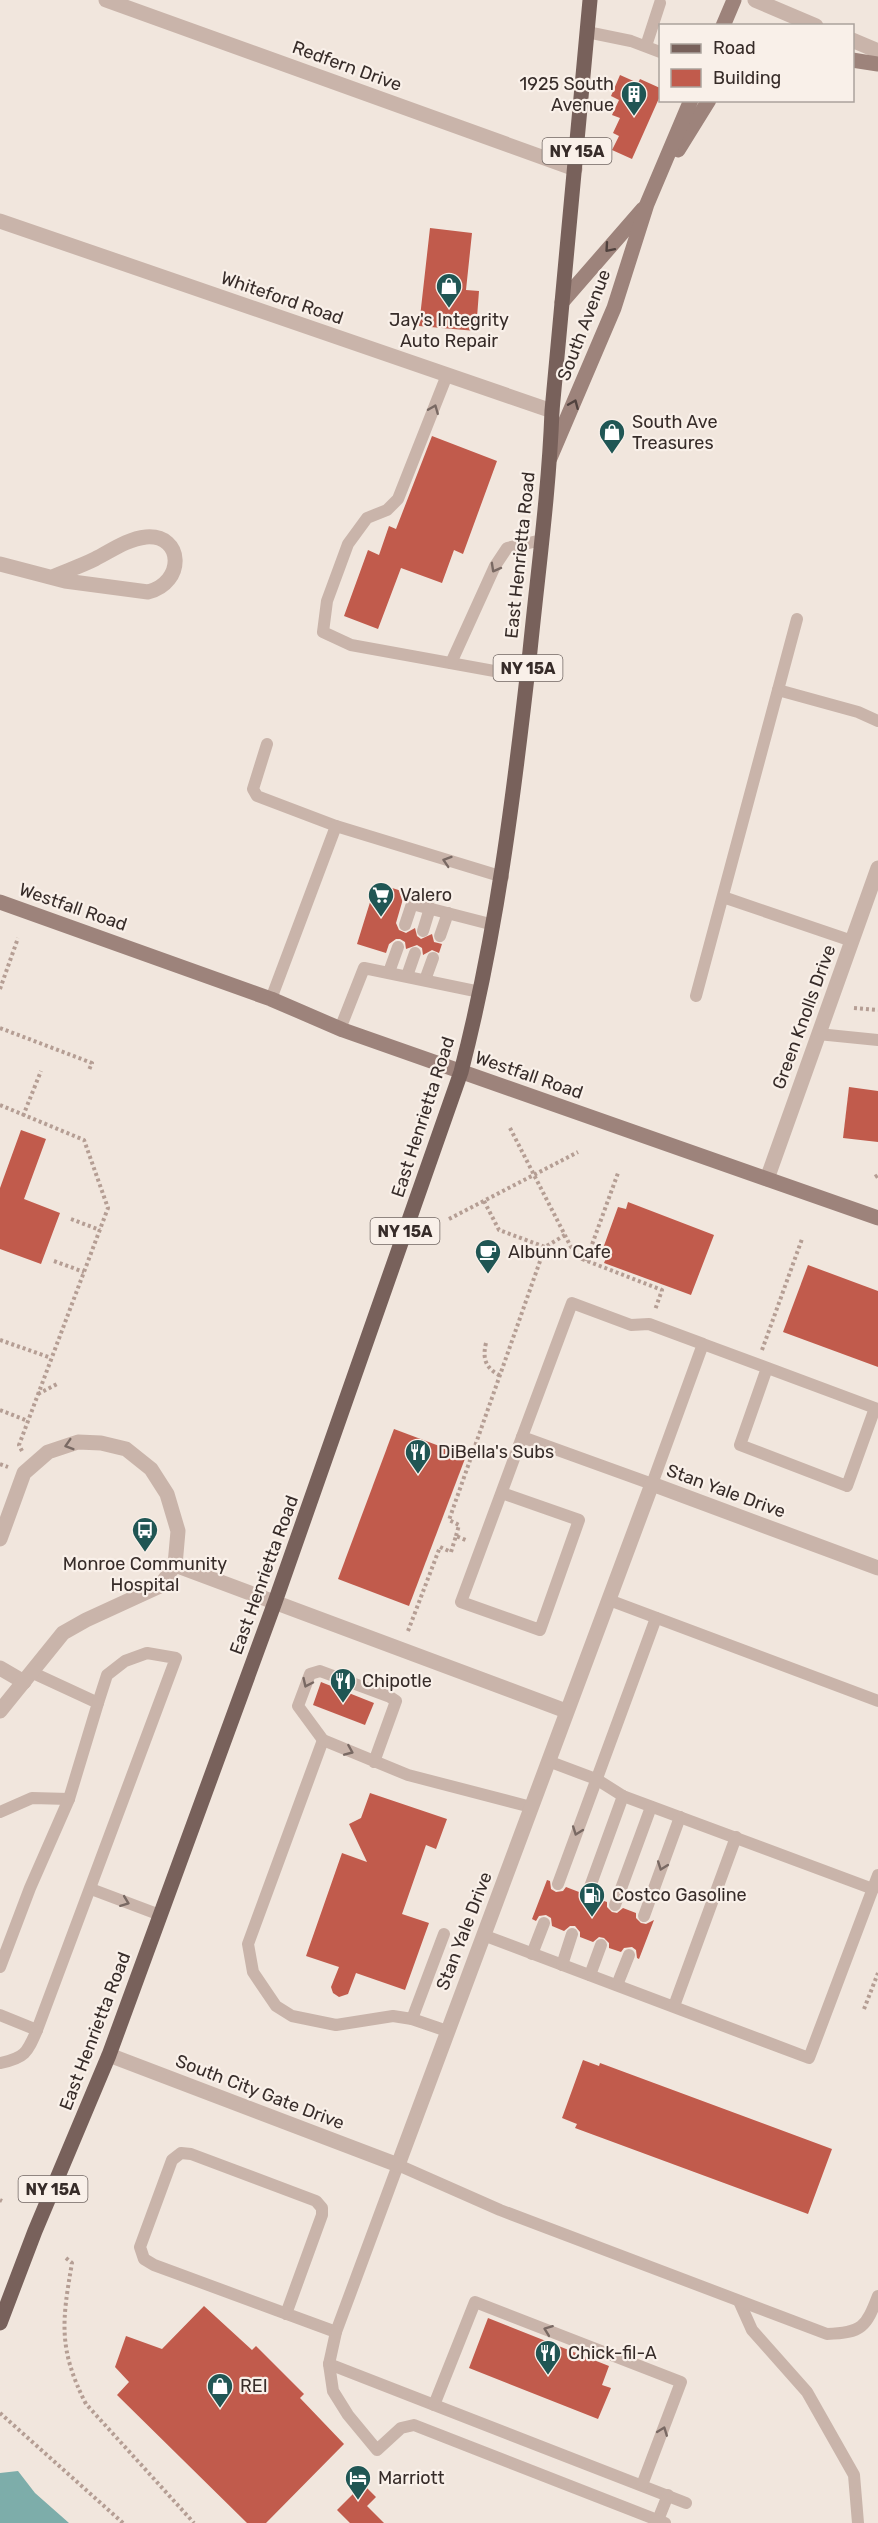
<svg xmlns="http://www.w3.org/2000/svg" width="878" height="2523" viewBox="0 0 878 2523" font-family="Rubik,sans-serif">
<rect width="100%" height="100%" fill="#f1e6dd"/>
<path fill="#7dadaa" d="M18,2471L35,2493L69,2523H0V2473Z"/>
<g fill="#c15b4c">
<path d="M620,75L638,83L640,79L660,88V96L632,159L612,150L619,136L613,133L620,118L612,115L619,100L611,96Z"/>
<path d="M430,228L472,233L466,290L479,291L476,331L419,326Z"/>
<path d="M432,436L497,461L463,554L454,550L442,583L401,568L378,629L344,616L368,550L379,555L389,526L396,529Z"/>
<path d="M376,883L405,892L396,923L399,930L406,933L415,928L417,936L421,939L432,934L434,942L442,944L439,953L432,950L423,955L422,948L417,945L406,949L405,942L400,939H396L389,944L386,953L357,944Z"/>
<path d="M849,1087L878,1091V1142L843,1138Z"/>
<path d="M21,1130L46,1139L24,1199L60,1213L41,1264L0,1249V1188Z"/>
<path d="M628,1202L714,1235L691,1295L604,1263L607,1256L601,1254L618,1207L626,1209Z"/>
<path d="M808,1265L878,1291V1367L783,1332Z"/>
<path d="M394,1429L466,1456L409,1606L338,1579Z"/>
<path d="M321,1682L374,1703L365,1725L313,1705Z"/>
<path d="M370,1793L447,1819L436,1849L426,1845L402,1914L429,1923L405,1990L356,1973L348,1994L339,1997L333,1993L331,1987L339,1967L306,1956L342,1853L367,1862L349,1824L361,1818Z"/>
<path d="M547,1880L550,1881L551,1889L556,1892L563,1891L566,1887L579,1892V1897L584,1902L589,1903L595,1898L607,1902V1907L612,1912L617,1913L623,1908L636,1913V1918L641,1923L646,1924L654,1920L639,1959L637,1958L636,1950L632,1947L624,1948L621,1952L609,1948V1943L604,1938L599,1937L593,1942L580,1937V1932L575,1926H570L564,1931L552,1926L551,1918L546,1915L539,1916L536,1921L532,1919Z"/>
<path d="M583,2060L599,2066L600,2063L832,2149L808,2214L575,2128L577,2124L562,2118Z"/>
<path d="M204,2306L252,2350L256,2346L304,2394L300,2398L344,2444L266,2523H247L117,2395L129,2382L115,2367L126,2336L162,2349Z"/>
<path d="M488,2318L609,2366L602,2385L611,2388L598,2419L469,2368Z"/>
<path d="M363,2484L376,2497L367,2506L384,2523H350L337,2510Z"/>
</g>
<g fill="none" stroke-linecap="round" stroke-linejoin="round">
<g stroke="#b59e94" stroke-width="4" stroke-dasharray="3 3" stroke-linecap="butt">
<path d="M0,989L18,938"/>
<path d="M854,1008L878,1010"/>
<path d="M0,1028L92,1063L89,1070"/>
<path d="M0,1105L84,1140L108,1208L19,1445L22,1451"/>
<path d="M23,1116L41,1071"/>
<path d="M510,1128L571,1247L582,1259L662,1290L655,1310"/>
<path d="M875,1177L878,1175"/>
<path d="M484,1201L499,1230L545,1247L565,1235"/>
<path d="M71,1219L100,1230"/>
<path d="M449,1219L578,1152"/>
<path d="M54,1261L84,1272"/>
<path d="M586,1261L618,1173"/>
<path d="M0,1340L51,1358"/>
<path d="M486,1343C482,1359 486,1369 501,1376"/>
<path d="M762,1350L802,1239"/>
<path d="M38,1394L57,1384"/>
<path d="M0,1410L28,1421"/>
<path d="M0,1464L8,1467"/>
<path d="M456,1536L459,1525L449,1520L545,1247"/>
<path d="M408,1631L440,1547L451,1552L456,1536L468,1541"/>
<path d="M864,2009L878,1973"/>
<path d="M0,2200L2,2201"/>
<path d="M66,2258L72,2263C62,2321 58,2349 86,2404L194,2523"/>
<path d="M0,2413L123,2523"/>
</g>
<g stroke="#c9b4aa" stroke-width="12">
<path d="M587,32L631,41L660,52"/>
<path d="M646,46L660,3"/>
<path d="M447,375L398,499L387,510L367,518L348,544L327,601L323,632L351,645L527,677"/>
<path d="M451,663L495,566L507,548L542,540"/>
<path d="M778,690L858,712L878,721"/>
<path d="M267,744L253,789L257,796L336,826L503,877"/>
<path d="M723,897L852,941"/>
<path d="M405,925L412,904L494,925"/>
<path d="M423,931L430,908"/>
<path d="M440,936L448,913"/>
<path d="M389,972L398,947"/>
<path d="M407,976L415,953"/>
<path d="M425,980L433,958"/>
<path d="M696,996L797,619"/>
<path d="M271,999L336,826"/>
<path d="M340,1029L364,968L480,992"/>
<path d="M818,1034L878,1040"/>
<path d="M703,1344L649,1324L631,1325L572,1303L522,1437L652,1484L703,1344L875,1408L847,1486L740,1445L767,1368"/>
<path d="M502,1493L579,1520L540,1630L461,1602L522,1437"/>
<path d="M609,1600L878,1701"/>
<path d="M323,1740L248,1944L253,1972L276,2006L292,2016L336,2025L393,2016L412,2019L447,2031"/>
<path d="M548,1761L596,1779L623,1796L873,1889"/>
<path d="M374,1762L396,1701L390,1697L320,1671L310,1674L298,1706L323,1740L408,1775L531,1807"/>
<path d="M0,1812L32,1798L69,1799L98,1703L31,1672"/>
<path d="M558,1884L656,1618"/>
<path d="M91,1889L160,1915"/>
<path d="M587,1895L623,1796"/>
<path d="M615,1905L651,1807"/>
<path d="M644,1916L680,1817"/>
<path d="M483,1935L809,2058L878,1875"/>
<path d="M532,1954L544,1923"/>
<path d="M562,1965L572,1934"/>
<path d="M0,1967L30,1888L69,1799"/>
<path d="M590,1975L601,1945"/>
<path d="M617,1985L629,1955"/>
<path d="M674,2006L736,1837"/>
<path d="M0,2015L37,2030L176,1658L147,1653L125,1661L107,1675L98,1703"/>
<path d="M412,2019L444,1934"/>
<path d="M0,2063C25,2058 27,2053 37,2030"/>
<path d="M739,2301L752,2330L807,2392L854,2475L858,2523"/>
<path d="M286,2314L322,2215V2208L316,2201L191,2154L181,2153L172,2160L140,2247L144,2259L154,2265L336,2332"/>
<path d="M329,2364L686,2503"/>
<path d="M434,2405L475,2302L681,2382L642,2485"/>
<path d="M658,2520L668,2495"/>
<path d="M665,2523L414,2425L401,2428L377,2450L348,2415L333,2391L329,2364L336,2332L398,2165L500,2210L827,2334C862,2333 866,2327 878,2296"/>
</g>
<g stroke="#c9b4aa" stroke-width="15">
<path d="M106,0L575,169"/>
<path d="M755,0L816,26"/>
<path d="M852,40L878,51"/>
<path d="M0,221L552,411"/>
<path d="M0,564L65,581L148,592C185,583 184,534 146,537C127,539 111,551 95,559C81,566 66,571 52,577"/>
<path d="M767,1179L878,868"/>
<path d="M0,1539L24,1473L48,1452L78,1442L101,1443L126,1449L151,1469L167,1494L178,1531L175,1565"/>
<path d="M175,1565L566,1711"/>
<path d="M0,1668L24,1682"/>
<path d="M0,1711L63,1633L86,1620L160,1586L175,1565"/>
<path d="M109,2055L398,2165L652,1484L878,1568"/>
</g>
<g stroke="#9d837b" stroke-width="15">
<path d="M723,26L734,0"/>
<path d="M852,60L878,64"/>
<path d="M678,150L709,100"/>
<path d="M562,302L643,209"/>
<path d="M550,458L614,308L647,204L691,100"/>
<path d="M0,902L271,999L343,1030L878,1218"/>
</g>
<path stroke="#78615b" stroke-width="15" d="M0,2323L35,2231L109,2055L275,1602L461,1072C497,933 514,793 530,651C538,571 549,491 552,411L590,0"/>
</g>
<defs><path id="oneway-chevron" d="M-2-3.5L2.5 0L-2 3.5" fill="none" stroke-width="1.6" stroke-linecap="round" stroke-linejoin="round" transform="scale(1.5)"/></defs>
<g stroke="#50423e">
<use href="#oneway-chevron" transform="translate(609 248) rotate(131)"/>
<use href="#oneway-chevron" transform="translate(574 404) rotate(-67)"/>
</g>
<g stroke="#796963">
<use href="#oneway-chevron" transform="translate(434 409) rotate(-68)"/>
<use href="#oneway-chevron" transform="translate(495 568) rotate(119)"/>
<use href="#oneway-chevron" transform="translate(447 861) rotate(-162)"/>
<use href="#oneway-chevron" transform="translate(69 1445) rotate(163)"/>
<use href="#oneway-chevron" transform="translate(307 1683) rotate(115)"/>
<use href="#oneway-chevron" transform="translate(349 1751) rotate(23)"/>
<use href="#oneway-chevron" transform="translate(577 1831) rotate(110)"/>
<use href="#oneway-chevron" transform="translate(662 1866) rotate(110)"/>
<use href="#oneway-chevron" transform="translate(125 1902) rotate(21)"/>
<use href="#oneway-chevron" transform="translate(548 2330) rotate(-159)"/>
<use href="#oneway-chevron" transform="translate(663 2431) rotate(-69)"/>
</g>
<defs>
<g id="building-pin" transform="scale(1.35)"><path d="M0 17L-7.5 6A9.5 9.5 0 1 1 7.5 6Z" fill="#205654" stroke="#f9f0e9"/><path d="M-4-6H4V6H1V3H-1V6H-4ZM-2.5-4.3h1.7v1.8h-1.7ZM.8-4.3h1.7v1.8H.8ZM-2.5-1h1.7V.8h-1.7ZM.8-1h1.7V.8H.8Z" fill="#fff"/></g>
<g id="shop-pin" transform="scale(1.35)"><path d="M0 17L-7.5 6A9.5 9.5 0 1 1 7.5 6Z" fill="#205654" stroke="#f9f0e9"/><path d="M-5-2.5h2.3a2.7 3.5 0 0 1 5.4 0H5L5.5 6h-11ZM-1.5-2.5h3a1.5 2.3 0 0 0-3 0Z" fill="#fff"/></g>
<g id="supermarket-pin" transform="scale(1.35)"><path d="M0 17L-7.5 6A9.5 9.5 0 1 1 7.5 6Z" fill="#205654" stroke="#f9f0e9"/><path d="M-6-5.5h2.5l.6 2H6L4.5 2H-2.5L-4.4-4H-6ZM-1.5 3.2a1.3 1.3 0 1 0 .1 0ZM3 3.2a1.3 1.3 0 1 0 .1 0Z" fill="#fff"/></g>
<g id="cafe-pin" transform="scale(1.35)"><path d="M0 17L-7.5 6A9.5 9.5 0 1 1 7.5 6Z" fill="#205654" stroke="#f9f0e9"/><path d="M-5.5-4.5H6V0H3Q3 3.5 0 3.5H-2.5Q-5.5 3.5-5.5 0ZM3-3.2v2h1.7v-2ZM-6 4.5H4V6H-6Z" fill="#fff"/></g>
<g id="restaurant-pin" transform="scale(1.35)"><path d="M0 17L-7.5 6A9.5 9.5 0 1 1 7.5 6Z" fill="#205654" stroke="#f9f0e9"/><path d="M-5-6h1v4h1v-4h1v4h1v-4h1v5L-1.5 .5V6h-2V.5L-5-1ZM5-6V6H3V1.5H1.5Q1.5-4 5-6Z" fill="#fff"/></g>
<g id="bus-pin" transform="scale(1.35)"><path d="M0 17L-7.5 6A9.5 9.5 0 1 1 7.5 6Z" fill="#205654" stroke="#f9f0e9"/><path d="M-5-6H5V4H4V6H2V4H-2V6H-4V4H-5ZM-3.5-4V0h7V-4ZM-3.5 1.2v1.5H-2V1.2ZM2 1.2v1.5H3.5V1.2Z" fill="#fff"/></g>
<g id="fuel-pin" transform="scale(1.35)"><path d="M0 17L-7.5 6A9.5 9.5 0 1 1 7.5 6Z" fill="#205654" stroke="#f9f0e9"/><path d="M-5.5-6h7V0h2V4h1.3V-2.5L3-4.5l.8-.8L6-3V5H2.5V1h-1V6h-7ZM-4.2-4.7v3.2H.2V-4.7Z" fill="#fff"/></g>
<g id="hotel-pin" transform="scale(1.35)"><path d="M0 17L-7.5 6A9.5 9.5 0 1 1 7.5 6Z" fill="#205654" stroke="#f9f0e9"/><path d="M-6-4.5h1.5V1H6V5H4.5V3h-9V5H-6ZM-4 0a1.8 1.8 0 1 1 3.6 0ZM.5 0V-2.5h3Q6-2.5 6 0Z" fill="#fff"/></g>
</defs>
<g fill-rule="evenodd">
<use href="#building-pin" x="634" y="94"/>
<use href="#shop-pin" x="449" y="286"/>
<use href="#shop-pin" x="612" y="432"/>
<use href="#supermarket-pin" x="381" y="895"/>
<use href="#cafe-pin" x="488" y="1252"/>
<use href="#restaurant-pin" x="418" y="1452"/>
<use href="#bus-pin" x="145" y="1530"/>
<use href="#restaurant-pin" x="343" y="1681"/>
<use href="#fuel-pin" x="592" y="1895"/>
<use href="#restaurant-pin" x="548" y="2353"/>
<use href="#shop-pin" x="220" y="2386"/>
<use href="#hotel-pin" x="358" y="2478"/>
</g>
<g text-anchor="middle" stroke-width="4.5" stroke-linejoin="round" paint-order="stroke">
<g fill="#f9f0e9" stroke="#716763" stroke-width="1.5">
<rect x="542.5" y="138" width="69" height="26" rx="4.5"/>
<rect x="493.5" y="655" width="69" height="26" rx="4.5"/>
<rect x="370.5" y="1218" width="69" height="26" rx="4.5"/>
<rect x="18.5" y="2176" width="69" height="26" rx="4.5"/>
</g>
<g font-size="16" font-weight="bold" fill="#372c29">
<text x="577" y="157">NY 15A</text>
<text x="528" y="674">NY 15A</text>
<text x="405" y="1237">NY 15A</text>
<text x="53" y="2195">NY 15A</text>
</g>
<g font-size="18" fill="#372c29" stroke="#f9f0e9">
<text transform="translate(347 66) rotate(20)" y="6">Redfern Drive</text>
<text transform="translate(282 298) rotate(19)" y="6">Whiteford Road</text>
<text transform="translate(584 325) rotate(-69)" y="6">South Avenue</text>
<text transform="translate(520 555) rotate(-84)" y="6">East Henrietta Road</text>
<text transform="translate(73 907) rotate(19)" y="6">Westfall Road</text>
<text transform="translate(804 1017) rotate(-70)" y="6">Green Knolls Drive</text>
<text transform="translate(529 1075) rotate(19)" y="6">Westfall Road</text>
<text transform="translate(423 1117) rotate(-72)" y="6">East Henrietta Road</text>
<text transform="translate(726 1491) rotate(20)" y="6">Stan Yale Drive</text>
<text transform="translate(264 1575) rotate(-70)" y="6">East Henrietta Road</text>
<text transform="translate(464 1931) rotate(-69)" y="6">Stan Yale Drive</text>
<text transform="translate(95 2031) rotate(-69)" y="6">East Henrietta Road</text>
<text transform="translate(260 2092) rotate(21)" y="6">South City Gate Drive</text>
</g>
<g font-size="18" fill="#372c29" stroke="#f9f0e9" text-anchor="start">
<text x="614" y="90" text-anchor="end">1925 South<tspan x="614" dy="21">Avenue</tspan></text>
<text x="449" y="326" text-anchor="middle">Jay's Integrity<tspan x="449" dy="21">Auto Repair</tspan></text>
<text x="632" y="428">South Ave<tspan x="632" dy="21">Treasures</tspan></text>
<text x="400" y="901">Valero</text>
<text x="508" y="1258">Albunn Cafe</text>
<text x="438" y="1458">DiBella's Subs</text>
<text x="145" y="1570" text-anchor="middle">Monroe Community<tspan x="145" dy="21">Hospital</tspan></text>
<text x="362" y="1687">Chipotle</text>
<text x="612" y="1901">Costco Gasoline</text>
<text x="568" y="2359">Chick-fil-A</text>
<text x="240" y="2392">REI</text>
<text x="378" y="2484">Marriott</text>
</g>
</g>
<rect x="659" y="24" width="195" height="78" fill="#f9f0e9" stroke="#aba29c" stroke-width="1.5"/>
<rect x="671" y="44" width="30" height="9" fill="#78615b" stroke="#aba29c" stroke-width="1.5"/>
<text x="713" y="54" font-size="18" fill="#372c29">Road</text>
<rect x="671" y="69" width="30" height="18" fill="#c15b4c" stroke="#aba29c" stroke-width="1.5"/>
<text x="713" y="84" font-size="18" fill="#372c29">Building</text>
</svg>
